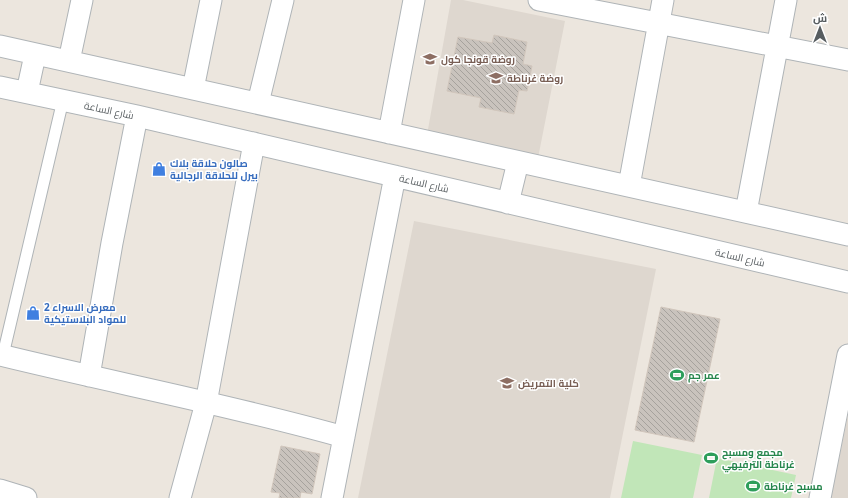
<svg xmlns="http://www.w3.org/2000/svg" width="848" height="498" font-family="'Noto Sans',Cairo,sans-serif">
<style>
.education{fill:#ded7cf}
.garden{fill:#c1e6b8}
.building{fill:url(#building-back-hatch);stroke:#d1c6bc}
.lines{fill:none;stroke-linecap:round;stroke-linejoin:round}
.service-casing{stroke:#afb4b7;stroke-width:13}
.minor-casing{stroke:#afb4b7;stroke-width:23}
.service{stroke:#fff;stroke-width:11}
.minor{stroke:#fff;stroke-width:21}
.labels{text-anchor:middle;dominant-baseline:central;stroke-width:3;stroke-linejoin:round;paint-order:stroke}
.education-label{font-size:10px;font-weight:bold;fill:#785e54;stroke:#fff;text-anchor:start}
.street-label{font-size:10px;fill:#575d60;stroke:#fff}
.shop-label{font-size:10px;font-weight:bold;fill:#366cbe;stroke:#fff;text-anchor:start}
.leisure-label{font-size:10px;font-weight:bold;fill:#27864d;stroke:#fff;text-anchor:start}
</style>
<defs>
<pattern id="building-back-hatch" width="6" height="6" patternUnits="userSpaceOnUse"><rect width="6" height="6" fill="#c9c3bd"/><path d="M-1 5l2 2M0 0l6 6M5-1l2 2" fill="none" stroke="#a6a29d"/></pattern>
</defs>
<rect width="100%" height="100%" fill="#ece6de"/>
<path class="education" d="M451 0H463L565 21 538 158 427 135Z
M414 221 656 269 610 498H358Z
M848 415V498H831Z"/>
<path class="garden" d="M633 441 702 455 693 498H621Z
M717 458 796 475 791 498H709Z"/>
<path class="building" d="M494 35 527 42 523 64 532 66 527 91 519 90 514 114 479 107 481 98 447 91 458 37 492 43Z
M661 307 720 319 694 442 635 430Z
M281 446 320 454 312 494 301 492 300 498H279L280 493 271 492Z"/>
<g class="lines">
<defs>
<path id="service" d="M3 355 63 100"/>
<path id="minor" d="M539 0 848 60
M0 46 848 235
M69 61 82 0
M0 87 137 116 848 282
M193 89 211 0
M27 92 35 55
M258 103 283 0
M389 133 414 0
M629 186 663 0
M508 203 518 162
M746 212 786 0
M0 355C114 383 231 405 344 437
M89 376 112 243 137 116
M0 490 26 498
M180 498 206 403 254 143
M332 498 395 176
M820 498 848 355"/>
</defs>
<use href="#service" class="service-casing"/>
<use href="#minor" class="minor-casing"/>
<use href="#service" class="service"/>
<use href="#minor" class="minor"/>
</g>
<defs>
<symbol id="school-bare" viewBox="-9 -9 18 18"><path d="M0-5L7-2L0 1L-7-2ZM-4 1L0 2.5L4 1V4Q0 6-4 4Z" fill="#8d6e63" stroke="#fff" stroke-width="2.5" paint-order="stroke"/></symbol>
<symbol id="shop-bare" viewBox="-9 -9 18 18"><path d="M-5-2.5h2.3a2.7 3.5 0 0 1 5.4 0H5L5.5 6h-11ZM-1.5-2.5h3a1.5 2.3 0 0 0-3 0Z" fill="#3f7fe0" stroke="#fff" stroke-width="2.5" paint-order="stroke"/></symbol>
<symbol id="stadium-bare" viewBox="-9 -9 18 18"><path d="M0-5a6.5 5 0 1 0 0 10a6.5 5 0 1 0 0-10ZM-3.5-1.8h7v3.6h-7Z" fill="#2e9e5b" stroke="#fff" stroke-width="2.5" paint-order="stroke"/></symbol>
<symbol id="university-bare" viewBox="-9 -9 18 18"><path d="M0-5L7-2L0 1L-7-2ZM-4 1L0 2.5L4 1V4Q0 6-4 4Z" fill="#8d6e63" stroke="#fff" stroke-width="2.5" paint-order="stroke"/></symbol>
</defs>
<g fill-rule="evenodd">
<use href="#school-bare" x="420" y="49" width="20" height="20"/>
<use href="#school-bare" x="486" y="68" width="20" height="20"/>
<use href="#shop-bare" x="149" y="159" width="20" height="20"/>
<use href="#shop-bare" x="23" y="303" width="20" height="20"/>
<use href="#stadium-bare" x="667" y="365" width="20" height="20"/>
<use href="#university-bare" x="497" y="373" width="20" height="20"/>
<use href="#stadium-bare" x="701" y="448" width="20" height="20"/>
<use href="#stadium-bare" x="743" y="476" width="20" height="20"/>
</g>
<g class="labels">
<g class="education-label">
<text x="441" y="59">روضة قونجا كول</text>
<text x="507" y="78">روضة غرناطة</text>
<text x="518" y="383">كلية التمريض</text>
</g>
<g class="street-label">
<text transform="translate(109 110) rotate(12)">شارع الساعة</text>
<text transform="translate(424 183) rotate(13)">شارع الساعة</text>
<text transform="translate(740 257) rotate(13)">شارع الساعة</text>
</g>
<g class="shop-label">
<text x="170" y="163">صالون حلاقة بلاك<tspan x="170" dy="12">بيرل للحلاقة الرجالية</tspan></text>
<text x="44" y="307">معرض الاسراء 2<tspan x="44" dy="12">للمواد البلاستيكية</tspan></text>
</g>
<g class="leisure-label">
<text x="688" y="375">عمر جم</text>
<text x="722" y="452">مجمع ومسبح<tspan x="722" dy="12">غرناطة الترفيهي</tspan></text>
<text x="764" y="486">مسبح غرناطة</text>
</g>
</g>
<g transform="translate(820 28)" stroke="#ffffff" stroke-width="3" paint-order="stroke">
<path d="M0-3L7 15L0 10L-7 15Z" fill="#575d60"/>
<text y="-6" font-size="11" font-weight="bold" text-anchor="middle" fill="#575d60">ش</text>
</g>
</svg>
